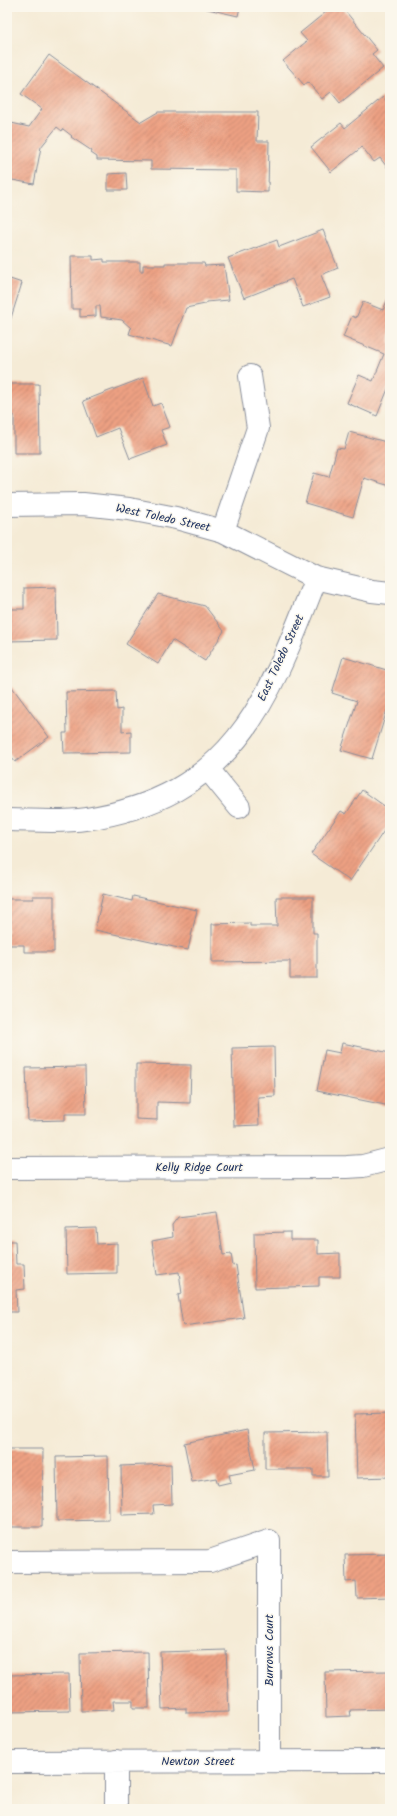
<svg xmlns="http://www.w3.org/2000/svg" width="397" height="1816" font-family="Kalam,sans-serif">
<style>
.building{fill:url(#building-hatch)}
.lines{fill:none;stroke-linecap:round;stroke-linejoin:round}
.minor-casing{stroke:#888d9a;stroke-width:24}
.minor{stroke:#fff;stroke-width:22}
.labels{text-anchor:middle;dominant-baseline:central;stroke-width:3;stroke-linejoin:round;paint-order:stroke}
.street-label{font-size:12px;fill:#1b2f5e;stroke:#fbf7ec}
</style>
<defs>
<pattern id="building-hatch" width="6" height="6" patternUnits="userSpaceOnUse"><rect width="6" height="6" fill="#eda082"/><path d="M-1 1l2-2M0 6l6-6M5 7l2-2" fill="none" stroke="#bf836e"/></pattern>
</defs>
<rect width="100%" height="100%" fill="#fbf7ec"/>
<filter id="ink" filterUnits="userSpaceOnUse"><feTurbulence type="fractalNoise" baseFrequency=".025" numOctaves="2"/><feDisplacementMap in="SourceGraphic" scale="8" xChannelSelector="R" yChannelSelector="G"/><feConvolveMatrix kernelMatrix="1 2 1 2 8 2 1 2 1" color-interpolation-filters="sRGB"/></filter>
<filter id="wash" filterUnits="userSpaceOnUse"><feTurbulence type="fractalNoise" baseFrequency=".012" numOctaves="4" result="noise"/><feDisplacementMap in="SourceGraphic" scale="16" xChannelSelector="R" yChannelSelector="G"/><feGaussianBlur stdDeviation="0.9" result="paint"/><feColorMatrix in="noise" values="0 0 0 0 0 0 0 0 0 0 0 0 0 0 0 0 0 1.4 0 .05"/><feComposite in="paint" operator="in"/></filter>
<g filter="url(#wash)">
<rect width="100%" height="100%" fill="#f5ebd6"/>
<g id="blocks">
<path class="building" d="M199 7H240L238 16Z
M332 7H342L377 50 372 54 383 68 340 103 331 92 322 99 308 82 304 85 283 61 307 41 300 33Z
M49 55 141 122 158 112H258L257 141H269L268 192 236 191V170L151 169V161L97 160V157L91 153 92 151 71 137 72 136 63 129 62 131 57 127 41 147 34 184 7 179V122L29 127 42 109 21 94Z
M383 97 390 105V171L380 158 374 162 362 147 331 172 311 147 341 123 345 128Z
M126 173 127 190H108V174Z
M323 230 338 268 321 275 330 297 303 307 292 279 244 298 228 258 277 240 279 247Z
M71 256H93V260L104 259V262H140V271H143V265H165V263H204L205 266 224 265 229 300 206 302 205 304 186 308 172 346 129 334 131 328 122 320 101 317 100 306H96V316L80 317V309H72Z
M7 278 22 283 10 321 7 320Z
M390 294V384L377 416 347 403 359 375 373 381 384 354 343 337 352 316 356 318 363 302 383 310Z
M143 378 153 406 161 403 170 427 161 430 167 445 130 459 118 428 96 437 83 401Z
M7 384H39L40 453H14V415H7Z
M349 432 390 443V486L364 478 353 517 305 503 314 473 329 477 337 448 344 449Z
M56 587 57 640 7 641V609H24V588Z
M158 594 205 606 224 631 205 661 172 640 158 664 126 644Z
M343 657 390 671V711L387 710 372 759 341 750 357 701 332 693Z
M12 687 49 737 15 762 7 751V691Z
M116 691 117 710 122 709V732L131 731V752L64 753 63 733H67L66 692Z
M362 790 390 810V822L350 881 311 854 341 811 346 814Z
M103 894 132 901 133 896 197 910 188 950 95 930Z
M32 896H54V952H24V945H7V899H34Z
M276 897H313V933H317V978H290V961L212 962V924L250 923V926H277Z
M342 1043 390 1053V1106L317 1091 325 1050 340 1053Z
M274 1047 275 1096 258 1097 259 1125 234 1126 232 1048Z
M136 1064 191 1065 190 1103 157 1102V1120L136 1119Z
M85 1067 86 1114H65V1120L28 1121 26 1068Z
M217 1212 223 1255 231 1254 233 1266 236 1265 244 1318 183 1326 178 1295 182 1294 179 1272 157 1275 152 1241 173 1237 172 1225 178 1217Z
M96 1228 97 1244 117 1243V1273L67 1274 66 1229Z
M290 1232V1240H318V1254L340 1253V1277H319V1286L255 1288 254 1233Z
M7 1241H15L16 1264H24L25 1289 16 1290 17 1312H7Z
M390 1413V1477L357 1478 355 1414Z
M247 1430 255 1470 229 1475 231 1482 218 1485 216 1478 192 1482 184 1443Z
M327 1432 328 1476H313V1469H265V1433Z
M7 1449H43L42 1527H7Z
M108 1456 109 1520 57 1521 56 1457Z
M171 1464 172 1504 153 1505 154 1514 122 1515 121 1466Z
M390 1554V1597L357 1598 356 1581 346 1582 345 1555Z
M226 1650 229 1712 186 1713V1708L162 1709 160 1652Z
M148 1652 149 1708H133V1701H113L114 1710 81 1711 80 1653Z
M390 1671V1709L350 1710 351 1716 326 1717 325 1672Z
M69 1674 70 1711 7 1712V1675Z"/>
</g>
</g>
<g filter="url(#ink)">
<use href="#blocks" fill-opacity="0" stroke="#888d9a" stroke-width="1"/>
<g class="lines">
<defs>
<path id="minor" d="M7 505 83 504 129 509 176 518 223 531 316 578 372 591 390 593
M223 531 258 428 250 376
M208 769 239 807
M7 820C33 820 60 823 86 819 234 796 268 702 316 578
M7 1168 347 1167 363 1166 390 1159
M7 1562 210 1561 269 1541V1760
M116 1761V1809
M7 1762 390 1761"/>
</defs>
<use href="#minor" class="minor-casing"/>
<use href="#minor" class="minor"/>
</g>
</g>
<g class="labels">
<g class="street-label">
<text transform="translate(163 518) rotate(12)">West Toledo Street</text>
<text transform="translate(281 658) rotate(-65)">East Toledo Street</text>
<text x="199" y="1167">Kelly Ridge Court</text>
<text transform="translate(269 1650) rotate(-90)">Burrows Court</text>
<text x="198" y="1761">Newton Street</text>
</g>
</g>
<rect width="397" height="1816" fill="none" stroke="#fbf7ec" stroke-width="24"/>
</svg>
